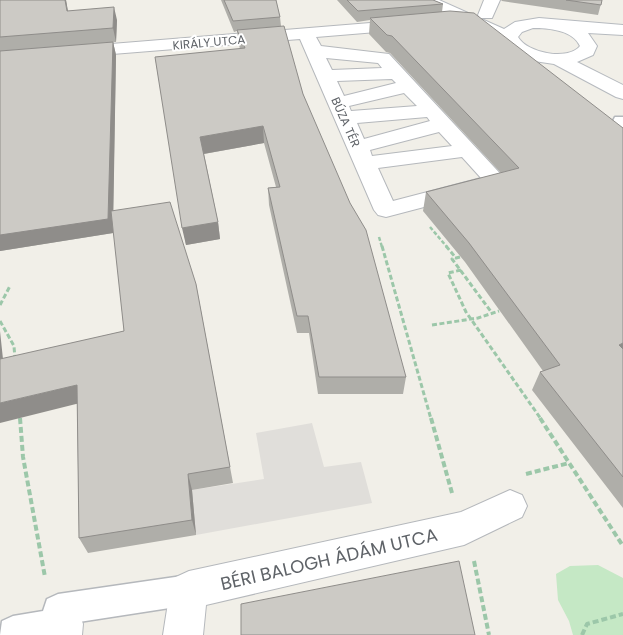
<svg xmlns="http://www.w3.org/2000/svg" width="623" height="635" font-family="Poppins,sans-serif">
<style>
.industrial{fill:#e0deda}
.green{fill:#c5e8c5}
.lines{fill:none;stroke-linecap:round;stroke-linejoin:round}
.lane-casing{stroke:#b5b8bc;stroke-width:3}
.street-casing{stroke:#b5b8bc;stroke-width:2}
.secondary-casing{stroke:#b6babf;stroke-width:2}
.path-far2{stroke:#9cc7a9;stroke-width:2.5;stroke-dasharray:4 2;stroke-linecap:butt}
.path-far1{stroke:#9cc7a9;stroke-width:3;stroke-dasharray:5 2.5;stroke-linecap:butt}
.path{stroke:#9cc7a9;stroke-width:4;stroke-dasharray:6 3;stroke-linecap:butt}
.lane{fill:#fff;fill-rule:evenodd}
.street{fill:#fff;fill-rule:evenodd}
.secondary{fill:#fff;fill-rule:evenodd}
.wall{fill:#afaea9}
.shaded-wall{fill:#8f8d8a}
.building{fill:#cccac5;stroke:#8f8d8a}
.labels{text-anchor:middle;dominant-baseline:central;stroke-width:4;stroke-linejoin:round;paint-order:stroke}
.far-street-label{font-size:12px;fill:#5f6368;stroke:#fff}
.near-street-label{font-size:18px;fill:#5f6368;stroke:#fff}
</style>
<rect width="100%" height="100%" fill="#f1efe8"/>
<path class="industrial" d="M312 423 324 467 361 462 372 503 196 535 192 490 264 479 256 433Z"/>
<path class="green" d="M598 565 623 578V635H573L569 621 558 600 556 574 570 566Z"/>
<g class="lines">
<defs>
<path id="lane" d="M615 117H623V128L617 127 613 121Z
M189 575 200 579 204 590 200 601 189 605 79 622 75 635H0L2 621 13 616 43 611 47 599 58 594Z"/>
<path id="street" d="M484 0H500L492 18H480L478 15Z
M407 20 413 21 415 25 413 29 316 37 321 46 389 54 507 181 504 186 386 217 378 215 374 210 300 39 0 63V53ZM326 58 378 63 382 68 332 70ZM392 79 396 83 344 96 337 81ZM404 93 417 106 351 111 349 106ZM427 117 430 121 364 139 357 123ZM439 132 452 146 372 156 370 150ZM462 157 481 178 393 201 378 168Z
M510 490 522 495 527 506 522 517 464 545 206 605 203 635H163L170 590 176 577 189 571 461 512Z
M64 605 78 610 83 624 82 635H42L50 610Z"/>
<path id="secondary" d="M418 0H439L504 29 515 22 539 18 623 25V35L588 33 597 46 593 55 577 62 623 85V99L616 97 554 64 534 61 514 54 502 40 420 3ZM533 28C548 28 573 30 580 46 568 61 527 53 518 37L522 32Z"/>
</defs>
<use href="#lane" class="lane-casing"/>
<use href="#street" class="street-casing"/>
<use href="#secondary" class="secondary-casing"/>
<path class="path-far2" d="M430 227 447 247
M379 237 382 247"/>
<path class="path-far1" d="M382 246 431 419
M446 246 456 258
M460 257 452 259 492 313
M461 270 448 273 466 312 541 419
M0 305 10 286
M0 321 14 346 15 359
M432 325 478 318 499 311"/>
<path class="path" d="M20 418 23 457 45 577
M431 418 452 493
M540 418 623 546
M526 474 569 463
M474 561 489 635
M582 635 587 624 623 614"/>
<use href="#lane" class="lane"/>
<use href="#street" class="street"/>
<use href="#secondary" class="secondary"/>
</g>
<path class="wall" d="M0 0H66L68 11 117 20 116 42H113L116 55 113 210 196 284 233 483 192 490 196 535 88 553 79 538 77 404 3 359 124 331 113 224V233L0 251Z
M221 0H276L280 17 281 26 303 94 406 377 403 394H318L309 333H297L269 205 268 188 276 187 264 143 204 154 218 222 220 239 186 245 155 57 240 49 239 45 237 31 234 32Z
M337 0H433L443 4 442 12 623 128V508L532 390 540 372 543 371 465 262 423 211 426 192 501 173 390 53 386 52 369 34 370 20 357 22Z
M501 0H602L598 15 502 1Z"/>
<path class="shaded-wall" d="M65 0H66L70 24 67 11Z
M114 7 117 20 116 42 113 28Z
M113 42 116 55 113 233 0 251V235Z
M263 126 264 143 203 154 200 137Z
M218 222 220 239 186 245 182 228Z
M0 331 5 378 0 369Z
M623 343V358L619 345Z
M77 385 84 402 0 423V403Z
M188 474 192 490 196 535 192 520Z"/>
<path class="building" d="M0 0H65L67 11 114 7 113 28 0 37Z
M224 0H276L280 17 233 21Z
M347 0H433L443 4 358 11Z
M566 0H602L601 5Z
M450 11 474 13 623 128V343L619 345 623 349V477L540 372 560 365 469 243 426 192 519 168 392 36 387 35 370 18Z
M284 26 303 94 350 203 366 230 406 377H319L308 316H297L268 188 280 187 263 126 200 137 218 222 182 228 155 57 245 48 237 30Z
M113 42 108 219 0 235V51Z
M170 202 196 284 230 467 188 474 192 520 79 538 77 385 0 403V359L124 331 111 211Z
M459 561 475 635H241V604Z"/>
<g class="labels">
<g class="far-street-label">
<text transform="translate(209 42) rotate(-5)">KIRÁLY UTCA</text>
<text transform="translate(346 122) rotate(66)">BÚZA TÉR</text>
</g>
<g class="near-street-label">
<text transform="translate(329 559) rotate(-13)">BÉRI BALOGH ÁDÁM UTCA</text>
</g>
</g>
</svg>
